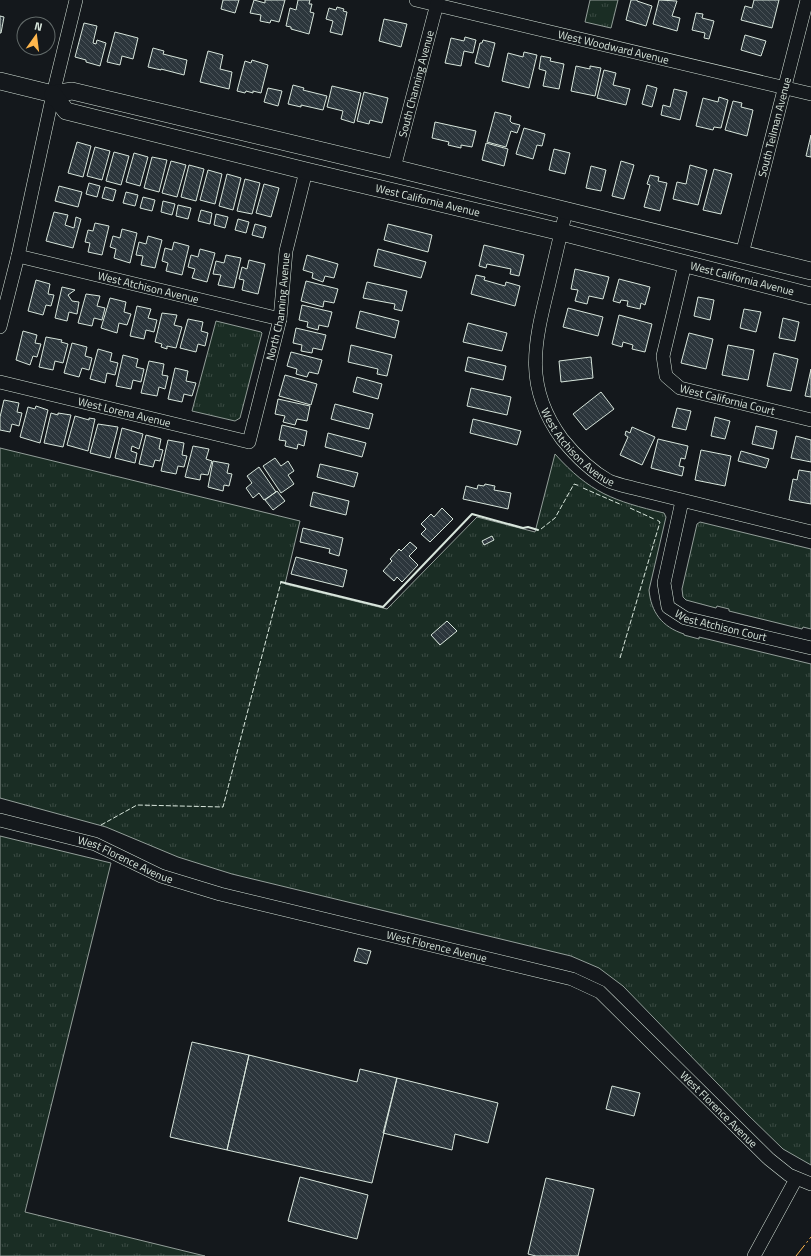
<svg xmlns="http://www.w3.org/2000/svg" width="811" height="1256" font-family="'Titillium Web',sans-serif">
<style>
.grass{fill:url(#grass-tufts);stroke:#939e99}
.building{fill:url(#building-back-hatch);stroke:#d8e6dc}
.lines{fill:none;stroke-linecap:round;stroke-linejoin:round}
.minor-casing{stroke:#d8e6dc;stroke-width:14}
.major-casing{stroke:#d8e6dc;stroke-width:18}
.minor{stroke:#14181c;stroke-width:13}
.major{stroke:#14181c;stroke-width:17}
.fence{stroke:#d8e6dc;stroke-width:1;stroke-dasharray:5 2;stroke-linecap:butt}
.wall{stroke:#d8e6dc;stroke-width:2}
.power{stroke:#ffb74d;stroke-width:1;stroke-dasharray:14 3 2 3;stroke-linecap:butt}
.labels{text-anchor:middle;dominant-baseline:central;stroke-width:3;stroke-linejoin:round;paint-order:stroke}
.street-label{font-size:11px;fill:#d8e6dc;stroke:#14181c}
</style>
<defs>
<pattern id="grass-tufts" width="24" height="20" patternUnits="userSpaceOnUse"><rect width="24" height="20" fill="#1a2d24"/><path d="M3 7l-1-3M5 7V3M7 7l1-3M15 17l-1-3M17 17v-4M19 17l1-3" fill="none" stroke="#3b4b43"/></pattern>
<pattern id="building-back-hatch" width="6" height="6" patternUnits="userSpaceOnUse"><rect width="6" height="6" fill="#2c363c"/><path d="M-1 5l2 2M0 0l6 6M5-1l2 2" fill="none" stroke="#4a5358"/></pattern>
</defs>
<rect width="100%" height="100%" fill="#14181c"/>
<path class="grass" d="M590 0H618L611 28 585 22Z
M216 321 261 332 262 333 240 418 235 421 192 411Z
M0 448 300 521 285 584 387 609 477 517 535 532 555 454C590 493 614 501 664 513L666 517 649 590C651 612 662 627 684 634V635L699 639V637L811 664V1165L783 1149 748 1115 623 986 599 968 571 956 232 874 178 857 106 827 0 798Z
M700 522 811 549V629L803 627 802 629 729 611V609L717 606 716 608 686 600 683 597 682 589 697 524Z
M0 836 111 863 25 1212 205 1256H0Z"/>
<path class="building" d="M223 0H239L235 13 221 9Z
M254 0 265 3V0H285L279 22 271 20 270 23 260 21 261 15 250 13Z
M298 0H310L309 4H312L310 12 314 13 309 34 291 29V27L286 26 290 8 296 10Z
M631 0H637V1L652 6 646 26 626 20Z
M659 0 677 1 672 16 680 18 677 31 653 24Z
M754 0H779L772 28 741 20 745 6 752 8Z
M337 7 344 9 343 11 347 12 342 35 330 32 333 21 326 19 329 8 336 10Z
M696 13 703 14 702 18 714 21 709 39 704 38 705 33 692 30Z
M0 16 4 17 1 33H0Z
M384 19 407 24 401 47 379 41Z
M84 23 97 26 93 43 96 44 97 40 106 43 100 66 86 62V60L75 57Z
M115 32 138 38 133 59 122 56 120 65 107 62Z
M745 35 766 41 761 56 741 50Z
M465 37 476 40 473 53 464 51 461 66 445 63 451 38 464 41Z
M483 40 495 43 489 67 475 63 480 43H482Z
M153 48 164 51 163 54 187 60 184 75 161 69V70L148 67Z
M208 51 223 55 220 69 232 72 229 89 200 82Z
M524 52 537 55 529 88 502 81 508 53 523 57Z
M541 56 551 58 550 61 564 64 559 89 543 86 546 71 539 69Z
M252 60 268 65 261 93 253 91V93L246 91 245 93 237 91 245 61 251 63Z
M576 66 590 69V66L601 68 595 96 571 91Z
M604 70 616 73 613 85 630 89 626 105 597 98Z
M293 85 304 88 303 90 327 96 323 110 301 105V107L288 104Z
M647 85 657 88 652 107 642 104Z
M332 86 361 93 354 123 341 119 343 111 327 107Z
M268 88 282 91 278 106 264 102Z
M674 89 687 92 680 120 661 115 663 105 670 107Z
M364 92 388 98 382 123 370 120 369 124 357 121Z
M719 97 728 100 721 128 714 127 713 130 696 126 703 98 718 102Z
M733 101 742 103 741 107 753 110 747 136 725 130Z
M495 112 511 116 510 121 512 123 520 125 517 133 511 131 506 147 487 142Z
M435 122 476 131 472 147 461 145V148L448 145 449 142 432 138Z
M524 128 545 134 542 146 537 145 533 159 516 154Z
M811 135V157L806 156Z
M77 142 91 146 83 177 68 173Z
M486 143 508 149 504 166 482 160Z
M95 147 110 151 102 180 87 176Z
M554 149 570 153 565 174 549 170Z
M114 152 129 156 121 185 106 181Z
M134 153 148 157 140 186 126 182Z
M152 157 167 160 159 192 144 188Z
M171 161 186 165 177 197 162 193Z
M621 161 634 165 624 199 612 196Z
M189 165 204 169 196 201 181 197Z
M690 165 707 170 698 205 673 199 677 182 686 184Z
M591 166 606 170 601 191 586 188Z
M714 169 732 174 721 214 703 210Z
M208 170 222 174 215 204 200 200Z
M227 174 241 178 233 210 219 206Z
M650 175 659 177 658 181 667 183 660 211 644 207 650 185 647 184Z
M245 179 260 183 252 214 237 211Z
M89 183 100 186 97 197 86 194Z
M264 184 279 188 271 217 256 213Z
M59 186 82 192 78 207 55 201Z
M105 187 116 190 113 201 102 198Z
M126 192 138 195 135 206 123 203Z
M143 197 155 200 152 211 140 208Z
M163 201 175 204 172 215 161 212Z
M178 205 191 208 188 219 176 216Z
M201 210 212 213 210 224 198 221Z
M54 212 68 215 65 225 74 228 76 217 81 219 73 248 46 241Z
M216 214 228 217 225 228 214 225Z
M238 219 249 222 246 233 235 230Z
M95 223 109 226 102 255 88 252 90 243 85 242 88 230 93 231Z
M255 224 266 227 263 238 252 235Z
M388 224 432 235 428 252 384 240Z
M122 229 137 233 130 263 114 258 116 249 110 247 113 236 120 238Z
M148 236 162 240 155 268 141 265 143 256 136 255 139 242 146 244Z
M174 242 189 246 182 275 166 271 168 263 162 261 165 248 172 250Z
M484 245 524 255 519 276 510 274 511 269 487 264 486 268 479 266Z
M200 249 215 253 207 282 192 278 195 269 188 267 191 255 198 257Z
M378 249 426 262 421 278 374 266Z
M226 255 241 258 234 288 218 285 221 275 213 274 216 261 224 263Z
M307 255 338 264 334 278 325 276 323 282 312 278 313 273 303 270Z
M249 260 265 264 258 294 242 290 244 280 239 279 242 267 247 269Z
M575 269 609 277 603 299 589 296 587 304 575 301 578 290 571 289Z
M476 275 485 277 484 280 505 286 506 282 520 286 515 306 471 294Z
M619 279 650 287 645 305 641 303 640 309 627 306 628 301 621 300 620 303 613 301Z
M36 280 50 284 48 294 54 295 51 306 46 305 43 315 28 311Z
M306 281 338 289 334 303 324 301 323 307 301 301Z
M367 282 407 291 402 311 394 309 395 304 363 298Z
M62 287 75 290 68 295 72 301 79 302 77 314 69 312 67 321 55 318Z
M86 294 100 296 97 306 105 308 102 320 94 318 92 326 78 323Z
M698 297 714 300 710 320 694 316Z
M110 298 126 302 124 312 131 314 127 325 119 323 117 333 101 328Z
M302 305 332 312 328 327 319 325 318 330 307 327 308 322 299 320Z
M137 306 151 309 148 318 157 320 154 332 146 330 144 339 130 336Z
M568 308 603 317 598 336 563 327Z
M744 309 761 312 756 332 740 328Z
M360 311 399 321 395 338 356 328Z
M162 313 177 315 174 325 182 327 176 348 167 346V349L161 347 162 344 155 342Z
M619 315 652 324 645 352 632 349 633 345 623 342 622 347 612 344Z
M783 318 799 322 795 341 779 338Z
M188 319 203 322 201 331 208 333 205 346 198 344 196 352 180 348Z
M468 323 507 333 502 351 463 342Z
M296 328 326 335 322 350 313 348 312 353 301 351 302 345 293 343Z
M23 331 37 335 35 343 41 344 37 357 33 356 30 365 16 360Z
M689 333 713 339 706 369 681 363Z
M46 337 62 340 61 342 68 344 63 363 55 361 53 370 39 367Z
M72 343 87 347 85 356 92 358 89 370 82 368 79 377 64 373Z
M351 345 392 355 387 376 377 374 378 369 348 362Z
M728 345 754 350 748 380 722 375Z
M98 349 112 353 110 361 118 363 115 375 107 373 105 383 90 379Z
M291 352 322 360 318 374 309 372 307 377 296 374 297 369 287 366Z
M774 353 798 359 791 391 767 386Z
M123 355 138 359 136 367 144 369 141 382 133 380 131 389 116 386Z
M468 357 506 366 503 380 465 371Z
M591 357 593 378 561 382 559 361Z
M149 361 164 364 162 375 168 376 165 389 159 387 157 396 141 393Z
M175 368 188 371 186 381 196 383 192 396 184 394 182 402 168 399Z
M811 369V397L805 396Z
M285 375 317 384 311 405 279 396Z
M357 377 382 384 378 399 353 392Z
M471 388 511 397 507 415 467 406Z
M601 392 614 409 586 430 573 414Z
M278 399 310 406 307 421 297 419 295 425 283 422 285 416 275 414Z
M4 400 19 403 17 412 22 413 19 426 12 424 10 432 0 430V417Z
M335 404 373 414 369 429 331 419Z
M36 406 48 410 40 443 20 437 28 407 35 409Z
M677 408 691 411 686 430 672 427Z
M51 413 58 415V413L71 415 63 447 44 443Z
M75 416 89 420V418L95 419 88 451 67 445Z
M715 417 730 421 725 439 711 436Z
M473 419 521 431 517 445 470 433Z
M98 424 118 427 110 458 90 453Z
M282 425 307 431 304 446 298 444 297 449 285 446 286 441 279 440Z
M756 426 777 431 773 449 752 444Z
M632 427 655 437 642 465 620 455 628 437 625 435 626 431 630 433Z
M122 428 143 434 139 449 132 446 131 451 137 453 135 463 115 458Z
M328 433 366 443 362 457 325 447Z
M146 435 161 439 159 449 163 450 160 461 155 460 153 467 139 464Z
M796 436 811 440V462L791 458Z
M658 439 688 446 685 459 681 458 679 466 684 467 682 476 651 468Z
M168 440 184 443 182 455 187 456 184 467 178 466 176 474 161 471Z
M193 446 209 449 206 459 212 461 208 475 201 474 200 480 185 477Z
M701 450 731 456 725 486 695 480Z
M741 451 769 459 766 468 738 461Z
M275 458 281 466 288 461 294 471 288 475 294 484 281 493 263 466Z
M213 461 229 464 227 473 232 474 229 486 224 485 223 491 208 487Z
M320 464 358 473 354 487 317 477Z
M259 467 276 492 264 500 259 493 253 498 246 488 252 483 247 476Z
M799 470 811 472V504L789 500 793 479 797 480Z
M485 484 495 486 494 490 511 493 508 509 463 499 466 486 477 489 478 485 484 486Z
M277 491 285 501 273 510 265 500Z
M313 492 349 501 346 515 310 506Z
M442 508 453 519 430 542 421 534 426 529 421 524 431 514 434 517Z
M303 528 343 538 339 556 329 553 330 549 300 542Z
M492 536 494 540 484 545 482 541Z
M410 542 417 548 409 556 418 565 402 582 397 577 394 581 383 571 392 561 390 559 399 549 401 551Z
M296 557 347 570 343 587 291 574Z
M447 621 457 631 440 645 431 635Z
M358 948 371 951 367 964 354 961Z
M192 1042 249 1055 227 1150 170 1137Z
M249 1055 357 1082 360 1069 397 1078 372 1183 227 1150Z
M397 1078 498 1103 488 1143 455 1134 452 1150 383 1133Z
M612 1086 640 1093 634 1116 606 1109Z
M300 1177 368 1195 357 1239 288 1221Z
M546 1178 594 1189 578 1256H536L528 1254Z"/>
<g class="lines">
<defs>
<g id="minor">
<path id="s1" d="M416 0 811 94"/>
<path id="s2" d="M394 168 438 0"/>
<path id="s3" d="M566 211C560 237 554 262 548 288 534 345 524 387 562 439 575 455 591 471 609 481 616 484 625 486 633 488L811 532"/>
<path id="s4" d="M742 254 807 0"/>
<path id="s5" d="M18 256 280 319"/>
<path id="s6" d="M685 264 663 356 666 376 680 388 811 420"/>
<path d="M0 327 18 256 53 94 76 0"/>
<path id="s7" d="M0 382 249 442 280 319 286 251 306 171"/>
<path id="s8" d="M682 501 664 583 668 607 685 618 811 648"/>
<path id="s9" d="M0 820 95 844 161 876 220 894 572 979 600 992 769 1159 789 1175 811 1184"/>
<path d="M754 1256 796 1179"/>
</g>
<g id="major">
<path d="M0 81 53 94 72 91 394 168 811 271"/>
<path id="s10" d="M53 94 66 111 306 171 561 232 811 296"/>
</g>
</defs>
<use href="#minor" class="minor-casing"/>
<use href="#major" class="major-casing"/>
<use href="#minor" class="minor"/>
<use href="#major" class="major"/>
<path class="fence" d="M583 488 622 505
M630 508 654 519
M541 529 555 518 574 484 580 486
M620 658 660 522 657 520
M101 825 137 805 223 807 281 582"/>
<path class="wall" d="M281 582 383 607 472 514 523 528 528 527 538 530"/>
<path class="power" d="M796 1256 811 1237"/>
</g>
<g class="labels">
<g class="street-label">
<text stroke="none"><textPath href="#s1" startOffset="203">West Woodward Avenue</textPath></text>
<text stroke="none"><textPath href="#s2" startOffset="87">South Channing Avenue</textPath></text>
<text stroke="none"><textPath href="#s4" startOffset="131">South Teilman Avenue</textPath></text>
<text stroke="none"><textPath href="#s10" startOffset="394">West California Avenue</textPath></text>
<text stroke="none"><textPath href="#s10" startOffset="718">West California Avenue</textPath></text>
<text stroke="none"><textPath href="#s5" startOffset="134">West Atchison Avenue</textPath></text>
<text stroke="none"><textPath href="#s7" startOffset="395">North Channing Avenue</textPath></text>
<text stroke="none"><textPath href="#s6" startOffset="182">West California Court</textPath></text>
<text stroke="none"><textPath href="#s7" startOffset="128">West Lorena Avenue</textPath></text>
<text stroke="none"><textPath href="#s3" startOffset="254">West Atchison Avenue</textPath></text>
<text stroke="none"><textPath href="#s8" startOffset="165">West Atchison Court</textPath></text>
<text stroke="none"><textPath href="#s9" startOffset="132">West Florence Avenue</textPath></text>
<text stroke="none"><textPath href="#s9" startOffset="456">West Florence Avenue</textPath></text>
<text stroke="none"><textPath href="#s9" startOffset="793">West Florence Avenue</textPath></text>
</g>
</g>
<g transform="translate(36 36) rotate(14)"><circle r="19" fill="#14181c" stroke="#626a69"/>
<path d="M0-3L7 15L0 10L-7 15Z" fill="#ffb74d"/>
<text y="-6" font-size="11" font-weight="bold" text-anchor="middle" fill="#d8e6dc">N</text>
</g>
</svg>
